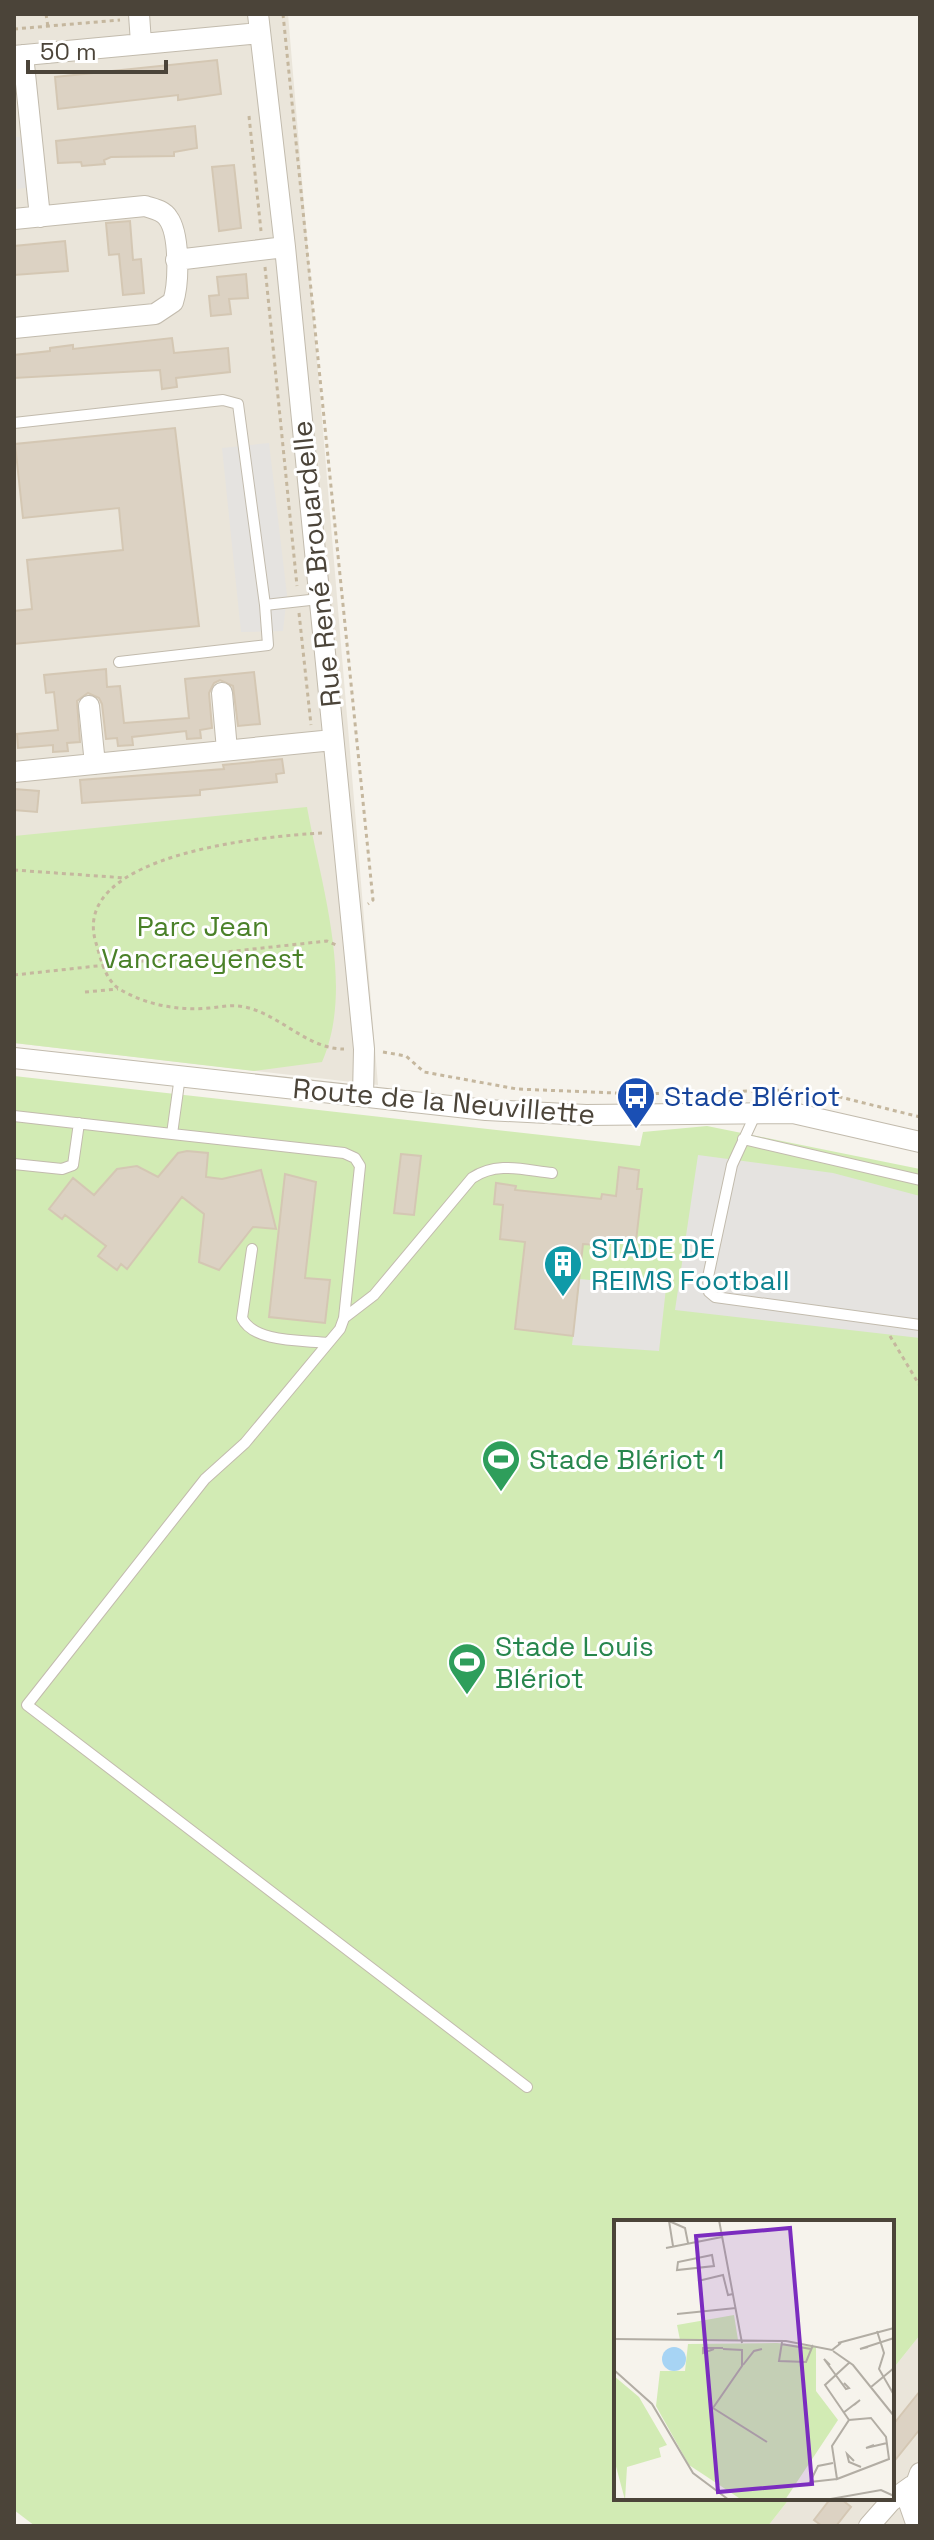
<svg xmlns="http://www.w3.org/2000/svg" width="934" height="2540" font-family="'Space Grotesk',sans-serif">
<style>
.residential{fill:#eae5da}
.green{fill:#d2ebb4}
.parking{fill:#e5e3e0}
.building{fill:#dcd2c3;stroke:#d4c7b3;stroke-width:2}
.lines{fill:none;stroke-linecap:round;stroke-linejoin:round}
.lane-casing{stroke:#c2bbad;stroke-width:12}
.street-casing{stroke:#c2bbad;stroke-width:22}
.path{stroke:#c5b79e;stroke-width:3;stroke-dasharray:4 4;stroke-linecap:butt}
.lane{stroke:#fff;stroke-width:10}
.street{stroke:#fff;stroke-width:20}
.labels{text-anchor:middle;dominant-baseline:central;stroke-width:6;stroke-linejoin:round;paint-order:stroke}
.street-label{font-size:28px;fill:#4b4439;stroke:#fff}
.park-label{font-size:28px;fill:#4a8128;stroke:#fff}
.transit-label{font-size:28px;fill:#164399;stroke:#fff;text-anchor:start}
.culture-label{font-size:28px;fill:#0d838f;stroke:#fff;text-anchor:start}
.leisure-label{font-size:28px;fill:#27864d;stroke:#fff;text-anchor:start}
.inset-road{fill:none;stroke:#b2ada4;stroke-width:2}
.view{fill:#7b2cbf;fill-opacity:0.15;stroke:#7b2cbf;stroke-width:4}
.inset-edge{fill:none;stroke:#4b4439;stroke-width:4}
</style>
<rect width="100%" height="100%" fill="#f6f3ec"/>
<path class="residential" d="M14 14H288L378 1085 14 1043Z
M920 2335V2526H768L790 2498H892V2370Z"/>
<path class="green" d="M307 807C321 885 355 987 322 1062L254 1071 14 1043V836Z
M14 1076 640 1146 643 1132 707 1126 920 1169V2335L892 2370V2222H616V2498H790L768 2526H35L14 2510Z"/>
<path class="parking" d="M14 137H26L32 187 17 189Z
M269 443 287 595 283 631 241 632 222 448Z
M698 1155 833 1173 920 1196V1338L675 1310Z
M580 1279 666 1288 659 1351 572 1345Z"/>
<path class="building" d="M217 60 221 94 178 100V95L58 109 55 77Z
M195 126 197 148 174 152V156L111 157 104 160 105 164 82 166 81 162 58 163 56 141Z
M234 165 241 228 219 231 212 167Z
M130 221 133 260 141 259 144 293 123 295 119 254 109 255 106 223Z
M65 241 68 271 14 275V246Z
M246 274 248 298 229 299 231 314 211 316 209 296 219 295 217 277Z
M172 338 174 353 228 348 230 372 176 378 177 387 162 389 160 370 14 378V355L50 351V348L73 345V349Z
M175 428 199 626 14 644V611L32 609 27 560 123 550 119 508 23 518 15 444Z
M106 669 107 687 120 686 124 723 189 718 185 679 254 672 260 724 238 726 233 686 220 680 214 683 209 693 212 728 200 730 201 738 187 739 186 731 132 737 133 745 118 746 117 738 106 739 102 704 99 698 88 693 77 701 80 742 67 743 68 751 53 752V745L18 748 17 734 58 730 54 692 46 693 44 675Z
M282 759 284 773 276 774 277 782 200 790V795L82 803 80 780 224 769 223 765Z
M14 789 39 791 37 812 14 810Z
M187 1151 208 1153 206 1177 222 1179 261 1170 276 1229 253 1227 219 1270 199 1262 204 1214 182 1197 127 1269 121 1264 117 1270 98 1256 106 1246 65 1215 62 1219 49 1209 73 1178 94 1195 117 1169 137 1166 158 1177 178 1153Z
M401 1154 421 1156 414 1215 394 1213Z
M619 1167 639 1170 637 1189H642L636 1241 598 1238 597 1245 583 1244 573 1336 515 1329 525 1242 500 1239 503 1205 494 1204 496 1183 516 1186 515 1190 601 1199 602 1194 616 1196Z
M285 1174 316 1182 305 1278 330 1280 325 1323 269 1317Z
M920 2391V2429L892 2464V2426Z
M831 2498H840L851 2507 836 2526H822L814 2520Z"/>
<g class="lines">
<defs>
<path id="lane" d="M14 423 223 400 238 404 265 605 319 599
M119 662 268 645 265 605
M756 1113 732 1165 708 1277 709 1292 715 1297 920 1325
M14 1116 172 1134 180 1076
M172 1134 344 1153 355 1158 360 1166 344 1318 340 1329 245 1443 205 1479 27 1705 527 2087
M743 1139 920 1180
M14 1164 62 1169 73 1165 79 1123
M252 1249 242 1318C254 1343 303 1340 328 1343
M344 1318 374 1295 472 1178C497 1161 524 1170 552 1173"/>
<path id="street" d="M139 14 141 43
M258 14 285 247 364 1049 363 1096
M23 55 40 217
M14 56 260 33
M14 219 145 206C154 209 163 210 168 218 180 234 179 284 173 302L155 314 14 328
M176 260 285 247
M222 693 227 750
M89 706 95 764
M14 772 333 740
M14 1058 486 1110 586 1115 793 1113 920 1142
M869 2526 891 2501 912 2486
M917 2526 909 2503 920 2473"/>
</defs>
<use href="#lane" class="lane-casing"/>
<use href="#street" class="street-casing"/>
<path class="path" d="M46 14 48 27
M283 14 373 900 368 904
M14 29 120 20
M249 116 261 231
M265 267 297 586
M299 613 311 725
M322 833C268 836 68 853 96 943 101 959 105 981 121 990 147 1005 179 1011 209 1008 221 1007 232 1004 245 1007 281 1015 307 1049 344 1049
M14 870 126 878
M14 975 327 941 336 945
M85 992 118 989
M383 1052 406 1056 424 1072 517 1089 640 1094 785 1090 840 1097 920 1117
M890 1336 920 1386"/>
<use href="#lane" class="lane"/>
<use href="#street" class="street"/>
</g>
<defs>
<symbol id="bus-pin" viewBox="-11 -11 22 30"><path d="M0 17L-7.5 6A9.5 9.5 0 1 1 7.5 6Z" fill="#1a4fb4" stroke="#fff"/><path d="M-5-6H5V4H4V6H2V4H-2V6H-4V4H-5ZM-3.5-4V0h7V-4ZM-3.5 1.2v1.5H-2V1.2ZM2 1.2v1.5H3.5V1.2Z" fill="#fff"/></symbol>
<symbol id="building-pin" viewBox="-11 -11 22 30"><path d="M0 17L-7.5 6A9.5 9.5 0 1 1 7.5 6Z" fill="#0f9aa8" stroke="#fff"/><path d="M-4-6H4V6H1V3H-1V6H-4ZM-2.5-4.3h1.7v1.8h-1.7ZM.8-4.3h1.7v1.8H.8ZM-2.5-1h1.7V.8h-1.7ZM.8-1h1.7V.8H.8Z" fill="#fff"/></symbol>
<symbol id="stadium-pin" viewBox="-11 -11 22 30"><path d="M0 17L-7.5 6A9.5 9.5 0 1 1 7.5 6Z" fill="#2e9e5b" stroke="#fff"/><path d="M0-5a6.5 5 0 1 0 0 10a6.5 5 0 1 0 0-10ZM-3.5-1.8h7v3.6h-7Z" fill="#fff"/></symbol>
</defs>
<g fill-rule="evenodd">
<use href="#bus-pin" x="614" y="1074" width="44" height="60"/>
<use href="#building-pin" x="541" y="1242" width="44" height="60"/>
<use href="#stadium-pin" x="479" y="1437" width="44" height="60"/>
<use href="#stadium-pin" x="445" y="1640" width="44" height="60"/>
</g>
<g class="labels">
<g class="street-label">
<text transform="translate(316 564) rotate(-96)">Rue René Brouardelle</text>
<text transform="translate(444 1101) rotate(5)">Route de la Neuvillette</text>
</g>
<g class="park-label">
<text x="203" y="926">Parc Jean<tspan x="203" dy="32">Vancraeyenest</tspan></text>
</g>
<g class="transit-label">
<text x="664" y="1096">Stade Blériot</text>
</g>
<g class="culture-label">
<text x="591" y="1248">STADE DE<tspan x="591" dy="32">REIMS Football</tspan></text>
</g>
<g class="leisure-label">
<text x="529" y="1459">Stade Blériot 1</text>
<text x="495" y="1646">Stade Louis<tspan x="495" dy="32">Blériot</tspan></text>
</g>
</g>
<g transform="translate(614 2220)">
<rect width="280" height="280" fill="#f6f3ec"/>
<path d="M120 95 124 120H66L63 105ZM163 123 202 127V171L224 200 171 280H128L75 245 42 186 46 151H71L74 124ZM0 156 25 177 53 225 45 228 47 237 13 247 11 280 0 239Z" fill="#d2ebb4"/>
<path d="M48 139a12 12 0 1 1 24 0a12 12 0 1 1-24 0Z" fill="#a7d4f4"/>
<path class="inset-road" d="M105 0 128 123M59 26 55 1 71 8 74 23M52 28 108 17M98 35 100 46 63 50 64 42ZM84 61 109 55 114 75 119 74M63 94 122 88M263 111 270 133 265 149 280 175M0 119 172 121 218 130 227 123M168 122 165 141 192 142 199 125M224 123 280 108M167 124 197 129M254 127 246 129 280 118M100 129 89 133V128H109M109 129 128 130V146L99 188 153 222M219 131 239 145 280 196M129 145 140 131 148 129M216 145 210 139 232 169 235 168 230 163M0 150 38 184 79 253 115 280M257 167 280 148M229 193 246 180 240 185M257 198 272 217 275 239 223 259 218 226 235 200ZM235 200 211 165 236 142M260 225 252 228 273 223M240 241 233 234 235 242 247 247M219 243 204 246 196 262 223 259M211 280 267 270 280 276"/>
<path class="view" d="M176 8 198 264 104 272 82 16Z"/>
<rect width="280" height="280" class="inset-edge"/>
</g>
<rect width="934" height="2540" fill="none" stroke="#4b4439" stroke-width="32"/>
<path d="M28 60v12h138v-12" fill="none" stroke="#4b4439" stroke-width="4"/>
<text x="40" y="60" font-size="24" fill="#4b4439" stroke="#ffffff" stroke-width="6" paint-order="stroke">50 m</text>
</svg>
